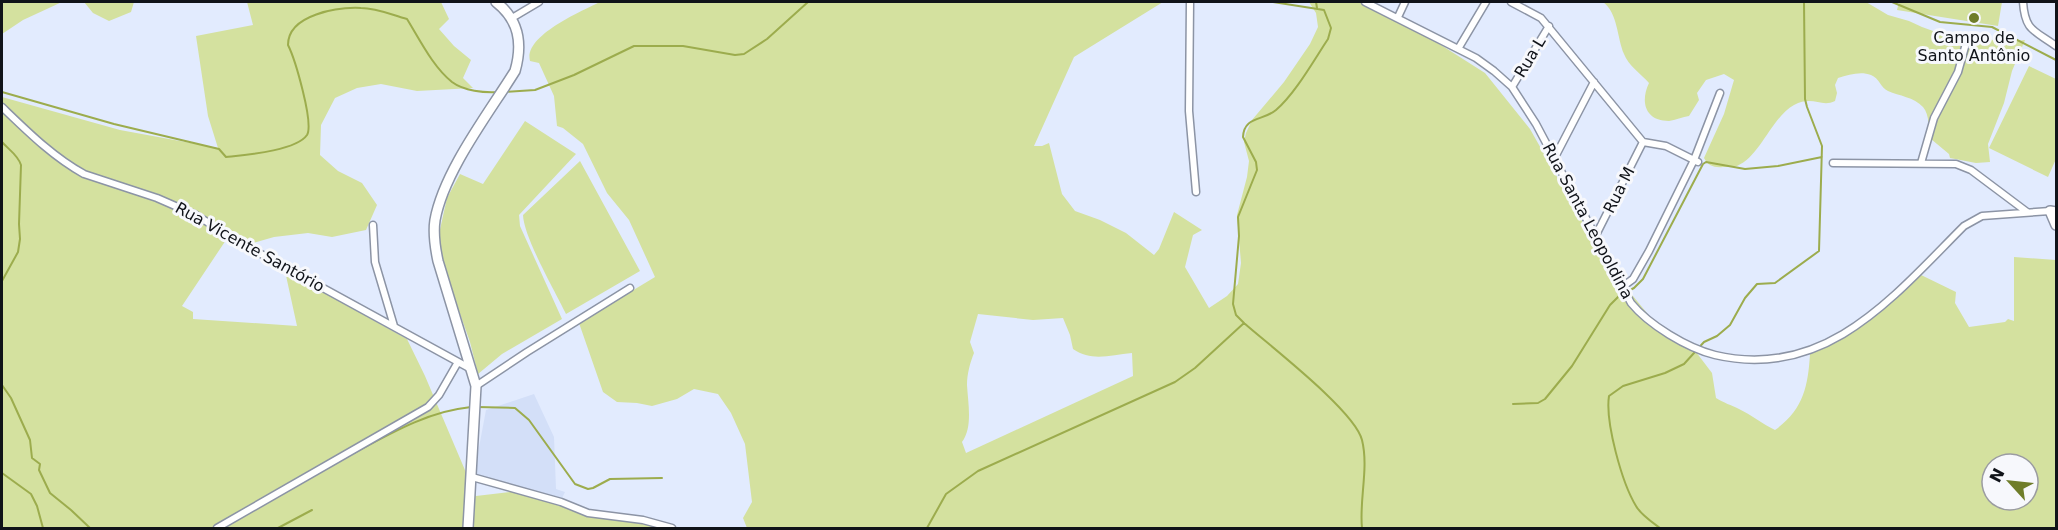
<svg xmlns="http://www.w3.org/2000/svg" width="2058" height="530" font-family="'DejaVu Sans',sans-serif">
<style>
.built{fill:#d3dff8}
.green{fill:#d4e19f;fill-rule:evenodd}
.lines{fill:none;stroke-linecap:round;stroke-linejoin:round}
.stream{stroke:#9cac4d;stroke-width:2}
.street-casing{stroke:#8c94a5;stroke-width:9}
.secondary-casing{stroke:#8c94a5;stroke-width:12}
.street{stroke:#fff;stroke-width:6}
.secondary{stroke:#fff;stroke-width:9}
.poi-dot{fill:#6f7d2a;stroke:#f7f8fc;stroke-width:2}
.labels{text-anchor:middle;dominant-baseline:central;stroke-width:6;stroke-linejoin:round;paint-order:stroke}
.poi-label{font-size:16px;fill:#101319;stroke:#f7f8fc}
.street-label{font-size:16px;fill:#101319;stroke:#f7f8fc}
</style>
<rect width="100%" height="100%" fill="#e2ebfe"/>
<path class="built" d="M534 394 554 437 556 489 565 492 562 498 474 474 486 410Z"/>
<path class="green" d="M2 2H62L23 20 2 34Z
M84 2H134L131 12 109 21 93 13Z
M247 2H441L449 19 439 29 454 46 471 60 463 78 473 88 417 91 381 84 357 88 335 98 321 125 320 155 338 171 362 183 377 205 366 230 332 237 308 233 274 237 239 247 226 240 182 306 193 312V319L297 326 285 271 407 339 425 376 476 496 518 491 588 516 639 523 663 528H2V97L120 130 218 148 208 116 196 36 253 25Z
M600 2H1163L1074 57 1034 146H1042L1049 143 1062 194 1075 211 1100 220 1126 233 1154 255 1159 249 1174 212 1202 230 1193 235 1185 267 1209 308 1227 296 1238 284 1241 263 1237 215 1247 177 1249 161 1244 142 1246 133 1252 120 1284 82 1310 44 1318 27 1316 13 1309 2H1361L1400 19 1485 73 1530 129 1595 244 1619 279 1660 329 1696 352 1712 373 1716 398C1724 403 1731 405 1739 409 1752 415 1762 424 1775 430 1803 410 1808 387 1810 354 1854 334 1885 308 1919 274L1956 292 1955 303 1969 327 2005 322 2008 319 2014 321V257L2056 260V528H747L743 518 752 502 745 444 731 413 718 394 694 389 677 399 652 406 637 403 617 402 603 392 579 323 655 277 629 220 607 193 583 144 563 128 557 126 554 96 539 63 530 61C523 36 582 11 600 2ZM978 314 1033 320 1063 318 1070 335 1073 349C1092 362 1110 355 1132 353L1133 376 966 453 962 442C973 427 968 403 967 385 967 374 970 363 974 353L970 342ZM1992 464H2028V500H1992Z
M1603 2H1866L1888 15 1909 21 1922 27 1944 35 1955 36 1977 34 2001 43 2025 40 2012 71 2004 103 1988 144 1990 162 1976 163 1950 158 1949 154 1931 139C1928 129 1930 115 1923 107 1914 97 1899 96 1888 91 1881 88 1879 78 1871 75 1860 71 1849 75 1838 78L1835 85 1837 93 1835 101C1821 108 1813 95 1794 105 1771 118 1760 157 1737 166 1733 167 1728 167 1723 167 1715 168 1708 166 1704 158L1724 114 1734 80 1724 74 1706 80 1697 93 1699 100 1689 116C1683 117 1675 120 1669 121 1645 121 1640 102 1649 83 1641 74 1628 65 1624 54 1617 38 1618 13 1603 2Z
M1899 2H2002L1998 26 1897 10Z
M2029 66 2056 79V159L2048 177 1989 148Z
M525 121 576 154 519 215 520 226 562 319 502 354 478 374 470 342 442 263 439 234 447 198 460 174 483 184Z
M580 161 640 271 566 314C555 291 524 238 523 215Z"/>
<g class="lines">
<path class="stream" d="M1273 2 1324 10 1331 28 1328 39C1314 60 1295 94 1276 110 1263 121 1244 116 1243 137L1256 162 1257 170 1238 217 1239 236 1233 304 1236 315 1244 323C1270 346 1355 411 1362 440 1369 468 1359 500 1362 528
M1316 2 1317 8
M1892 2 1940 22 1992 27 2056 60
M2 92 114 124 219 149 226 157C244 155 296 151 307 135 314 123 295 59 288 45 288 14 339 7 361 8 377 8 392 15 407 19 420 40 433 67 452 82 464 91 484 93 499 92
M504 92 535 90 574 75 634 46H683L735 55 744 54 767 39 808 2
M2 142C8 149 18 155 21 165L19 224 20 239 18 252 2 281
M2 385 11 398 30 440 32 458 40 464 39 470 50 493 71 510 90 528
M1513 404 1538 403 1545 399 1572 366 1610 305 1619 296 1634 288 1643 279 1703 164 1706 162 1745 169 1778 166 1822 157
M477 407 515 408 529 420 575 484 588 489 593 488 610 479 662 478
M354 453C391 433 429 411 471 407
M2 473 31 494 37 506 43 528
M278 528 312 510
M927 528 946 494 978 471 1175 382 1195 368 1244 323
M1660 528C1652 522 1641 515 1636 506 1622 483 1605 422 1609 396L1623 386 1665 373 1684 364 1704 342 1717 336 1730 325 1745 298 1757 284 1775 283 1819 251 1822 146 1807 107 1805 99 1804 2"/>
<defs>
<path id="street" d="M1190 2 1189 111 1196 192
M1365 2 1476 58 1494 71 1512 87 1536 124 1631 303C1649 325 1687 348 1715 355 1826 381 1894 296 1964 226L1982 216 2050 211
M1511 2 1541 18 1643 142
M2023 2C2025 31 2034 30 2056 46
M1398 17 1405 2
M512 18 539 2
M1458 49 1486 2
M1512 87 1549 26
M2 107C27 131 53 157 84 174L157 198 196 215 239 242 471 369
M1643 142 1666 146 1698 162
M1554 159 1594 82
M1833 163 1956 164 1971 170 2027 212
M1921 163 1934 118 1958 72 1965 47
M373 225 375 262 394 326
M1595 237 1643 142
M1622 287 1633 279 1649 251 1694 160 1720 93
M476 386 527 352 630 288
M472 477 561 502 588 513 643 520 672 528
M217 528 428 407 439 395 458 362"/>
<path id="secondary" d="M2056 212 2050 211 2056 225
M468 528 476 386 438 261C435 247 433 233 435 220 444 171 489 113 515 71 523 43 519 20 496 2"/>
</defs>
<use href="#street" class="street-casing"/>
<use href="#secondary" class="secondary-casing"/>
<use href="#street" class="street"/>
<use href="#secondary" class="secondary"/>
</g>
<circle class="poi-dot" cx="1974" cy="18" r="6"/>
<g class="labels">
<g class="poi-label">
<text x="1974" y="37">Campo de<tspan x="1974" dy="18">Santo Antônio</tspan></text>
</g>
<g class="street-label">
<text transform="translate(1530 57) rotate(-59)">Rua L</text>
<text transform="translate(1619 190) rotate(-63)">Rua M</text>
<text transform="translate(1588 221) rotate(62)">Rua Santa Leopoldina</text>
<text transform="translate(250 247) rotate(29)">Rua Vicente Santório</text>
</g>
</g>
<rect width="2058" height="530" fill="none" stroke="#101319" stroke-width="6"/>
<g transform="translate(2010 482) rotate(297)"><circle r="28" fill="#f7f8fc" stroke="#9b9ca1" stroke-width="1.5"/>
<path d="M0-4.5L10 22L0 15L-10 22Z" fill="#6f7d2a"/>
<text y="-9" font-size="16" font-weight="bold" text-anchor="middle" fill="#101319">N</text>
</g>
</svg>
